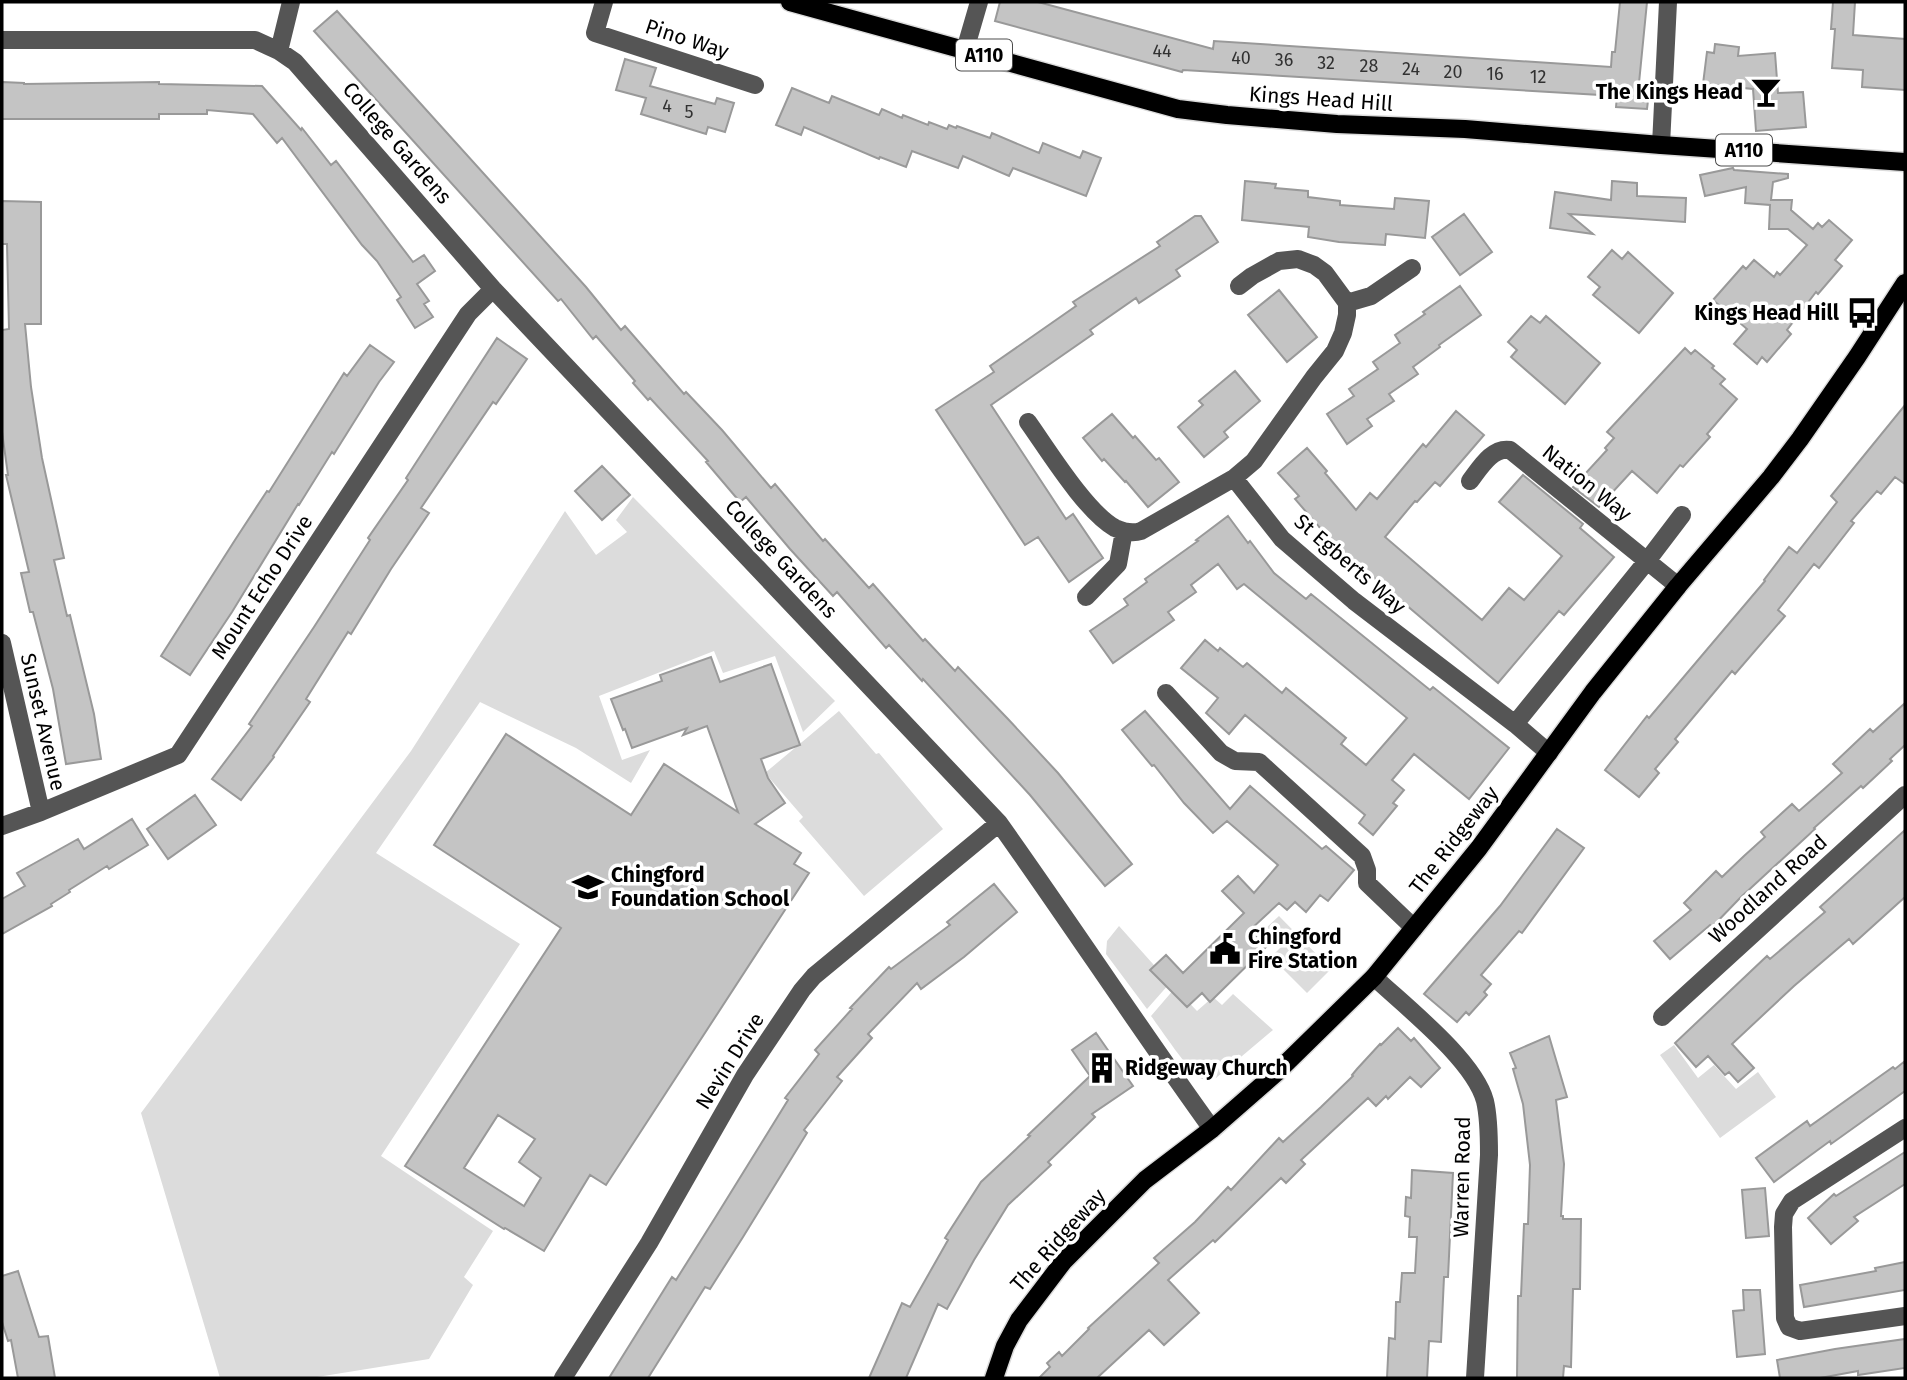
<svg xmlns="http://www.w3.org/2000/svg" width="1907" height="1380" font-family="'Fira Sans',sans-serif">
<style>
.green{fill:#dcdcdc}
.building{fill:#c4c4c4;stroke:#999;stroke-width:2;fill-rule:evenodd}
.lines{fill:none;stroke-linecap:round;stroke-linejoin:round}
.major-casing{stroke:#dbdbdb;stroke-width:21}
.minor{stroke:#555;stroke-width:18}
.major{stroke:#000;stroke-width:18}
.labels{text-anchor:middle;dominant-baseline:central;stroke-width:7;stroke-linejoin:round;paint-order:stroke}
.number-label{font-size:18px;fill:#313131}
.shield{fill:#fff;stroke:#4c4c4c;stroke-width:2}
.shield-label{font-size:19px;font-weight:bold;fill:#000}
.street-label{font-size:21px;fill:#000;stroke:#fff}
.poi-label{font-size:21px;font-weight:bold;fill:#000;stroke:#fff;text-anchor:start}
</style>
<rect width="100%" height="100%" fill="#fff"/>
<path class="green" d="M633 497 835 701 803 732 775 656 723 673 714 651 599 696 622 760 650 750 631 783 576 748 480 702 376 853 520 944 381 1156 493 1231 464 1277 473 1285 429 1359 311 1378H220L141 1113 411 751 565 511 596 555 627 532 616 520Z
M839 711 876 754 879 753 943 829 864 896 799 821 803 817 765 773Z
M1279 916 1331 969 1307 993 1271 957 1283 945 1266 928Z
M1119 926 1170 983 1147 1009 1106 954 1107 941Z
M1175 988 1197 1011 1213 997 1222 1005 1233 994 1273 1030 1216 1078C1210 1080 1206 1081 1200 1078 1190 1073 1160 1028 1151 1016Z
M1674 1045 1698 1078 1714 1065 1736 1089 1758 1072 1776 1097 1720 1138 1660 1055Z"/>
<path class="building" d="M1000 2H1038L1213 49 1214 41 1611 67 1612 52H1615L1620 2H1647L1639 83 1650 84 1647 109 1616 107 1617 96 1183 70 1182 72 995 21Z
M1833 2H1855L1853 35 1905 39V90L1862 87 1863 70 1832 68 1835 29H1831Z
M337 11 586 287 621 330 625 326 684 394 686 392 722 430 771 488 775 484 823 541 825 539 869 588 873 584 923 641 925 639 955 671 958 667 1008 719 1058 773 1132 864 1105 886 1030 795 923 679 922 681 889 645 886 648 837 592 833 596 790 549 746 497 740 502 706 462 708 461 650 398 648 400 633 383 635 381 596 336 593 339 561 299 558 301 314 31Z
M1715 44 1739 47 1738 56 1775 53 1778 93 1803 92 1806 127 1756 131 1753 89 1703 84 1707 52 1714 53Z
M625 59 656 68 650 86 715 104 717 98 734 103 725 132 708 127 706 134 641 114 646 98 616 90Z
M2 82 24 83V84L159 82V84L262 86 301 130 302 128 331 165 336 161 413 262 424 255 435 271 417 284 429 301 424 304 433 317 415 328 397 300 401 297 377 261 362 245 282 138 277 143 253 114 207 110V114H159V119H2Z
M792 88 829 103 832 96 879 115 882 109 902 118 903 115 928 125 929 122 947 129 949 125 956 128 957 126 990 138 992 133 1039 153 1043 143 1080 158 1083 151 1101 158 1086 196 1013 168 1009 176 963 156 958 168 912 151 906 167 880 157 879 159 804 127 801 135 776 125Z
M1733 168 1734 170 1788 174V178L1773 182 1771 200H1792L1791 210 1813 229 1818 223 1822 227 1829 220 1852 240 1835 260 1842 266 1818 294 1816 292 1787 330 1791 334 1767 362 1762 357 1757 364 1734 344 1747 329 1713 300 1743 266 1746 269 1754 260 1774 277 1777 272 1780 275 1807 245 1788 229H1769L1770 205 1745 203 1746 187 1705 196 1700 175Z
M1245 181 1276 184 1275 188 1308 191V197L1340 201V205L1394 209 1395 198 1429 201 1425 238 1386 234 1385 245 1339 242 1308 237 1309 227 1242 220Z
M1612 181 1637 183V196L1686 198 1685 222 1569 214 1593 234 1550 228 1555 192 1611 200Z
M2 201 41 202V324H25L31 387 42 458 64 558 54 560 67 616 70 615 94 714 101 759 66 764 53 689 33 612H30L21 573 29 572 6 475H8L2 432V330L9 329 7 244H2Z
M1464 214 1492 252 1460 275 1432 237Z
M1195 216H1201L1218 242 1176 270 1180 276 1139 303 1136 298 1090 330 1093 334 991 405 1066 519 1073 514 1103 558 1069 582 1038 537 1025 545 936 410 994 372 990 366 1076 306 1073 302 1160 246 1157 242Z
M1612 250 1622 259 1628 252 1673 293 1639 333 1593 295 1600 287 1588 277Z
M1460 286 1481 315 1439 345 1440 347 1413 367 1418 374 1389 394 1394 401 1367 419 1372 426 1347 444 1327 414 1354 396 1349 389 1378 369 1373 362 1400 343 1395 335 1425 314 1423 312Z
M1279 290 1317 337 1287 362 1248 315Z
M1531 316 1540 323 1546 316 1600 363 1565 404 1511 357 1517 350 1508 342Z
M497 338 527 359 496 404 493 402 421 508 429 513 391 569 351 634 348 632 306 699 310 702 273 756 274 757 241 800 212 779 252 726 249 724 314 627 370 540 368 538 408 480 406 478Z
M370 345 394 362 379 382 334 454 332 452 299 505 298 504 232 612 190 675 161 656 235 540 267 491 269 492 344 373 347 376Z
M1685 348 1691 354 1695 350 1714 366 1712 368 1725 379 1720 384 1737 399 1707 434 1710 437 1683 467 1680 465 1657 493 1632 471 1599 507 1573 487 1607 450 1605 448 1614 438 1607 432Z
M1235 371 1260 401 1224 432 1228 437 1204 457 1178 427 1203 405 1199 401Z
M1905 405V484L1895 477 1881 494 1877 491 1851 521 1854 523 1819 568 1814 564 1778 610 1785 616 1735 674 1732 671 1675 739 1678 742 1655 769 1659 773 1639 797 1605 770 1647 716 1649 718 1765 581 1764 580 1789 547 1797 553 1837 502 1831 496Z
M1456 411 1484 435 1440 486 1435 482 1417 502 1415 501 1385 537 1482 620 1509 588 1524 600 1562 556 1499 502 1523 475 1583 524 1580 528 1614 557 1564 615 1559 611 1498 683 1365 570 1332 547 1334 544 1295 499 1299 496 1278 473 1307 448 1327 471 1325 473 1356 510 1370 493 1377 499 1423 444 1426 447Z
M1112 414 1133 438 1135 436 1156 460 1159 458 1179 482 1148 507 1126 481 1125 482 1104 459 1102 461 1083 438Z
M602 466 630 495 602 520 575 491Z
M1228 516 1248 543 1250 541 1274 573 1285 582 1306 599 1311 594 1430 690 1433 687 1509 748 1469 799 1414 754 1392 780 1404 790 1393 803 1397 806 1373 835 1359 823 1365 815 1245 715 1229 734 1206 713 1218 698 1181 668 1205 640 1218 651 1220 648 1243 667 1247 663 1282 693 1286 688 1346 738 1341 744 1366 765 1407 718 1244 584 1237 589 1218 564 1191 585 1196 592 1168 612 1174 620 1113 663 1090 631 1128 605 1124 599 1147 582 1145 579 1198 541 1196 540Z
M711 657 720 682 771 664 800 745 761 759 768 778 785 803 755 824 801 853 794 864 809 873 606 1185 590 1175 544 1251 505 1228 504 1229 405 1166 561 928 434 845 506 734 631 815 664 764 738 812 707 726 683 735 687 728 632 748 625 729 623 730 611 699 662 681 660 675ZM498 1115 535 1139 519 1162 541 1178 524 1206 464 1168Z
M1905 703V745L1890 759 1892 761 1863 788 1861 786 1814 828 1815 829 1740 898 1712 927 1710 925 1670 959 1654 941 1691 910 1684 903 1716 871 1722 877 1744 856 1765 837 1761 832 1792 804 1799 811 1823 790 1842 773 1833 764 1870 729 1873 732Z
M1145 711 1230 809 1250 786 1322 849 1326 846 1354 870 1328 901 1320 895 1306 912 1295 902 1287 910 1279 903 1250 930 1266 947 1210 1002 1202 993 1187 1007 1150 970 1166 955 1183 973 1244 913 1222 891 1238 876 1254 893 1278 865 1227 821 1213 833 1184 803 1154 765 1152 766 1122 730Z
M195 795 216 825 168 859 147 829Z
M132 819 148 845 109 869 107 866 69 890 70 892 51 904 52 906 2 934V899L25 886 17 873 78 839 84 849Z
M1557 829 1584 848 1522 933 1519 931 1481 975 1491 984 1484 992 1487 995 1469 1015 1466 1012 1457 1022 1424 994 1500 906Z
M1905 830V897L1853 944 1849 939 1794 986 1732 1044 1754 1068 1738 1082 1729 1072 1725 1075 1708 1056 1696 1067 1675 1043 1767 956 1770 959 1825 912 1820 907Z
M994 884 1017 912 964 957 921 989 917 983 868 1034 872 1038 837 1077 842 1081 804 1130 807 1133 743 1237 710 1289 705 1287 648 1378H609L672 1277 676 1280 715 1218 788 1100 785 1098 819 1054 815 1050 852 1009 850 1008 889 967 891 969 950 925 947 922Z
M1398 1028 1411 1041 1414 1038 1440 1068 1421 1087 1410 1077 1388 1099 1386 1096 1376 1106 1368 1098 1301 1160 1305 1164 1286 1183 1281 1178 1215 1242 1213 1240 1168 1280 1199 1313 1164 1345 1149 1330 1097 1378H1039L1050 1367 1047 1363 1059 1352 1062 1356 1089 1329 1088 1328 1159 1263 1154 1258 1195 1222 1228 1187 1231 1190 1279 1138 1283 1142 1321 1107 1353 1076 1352 1075 1357 1069 1380 1044 1381 1045Z
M1096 1033 1133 1086 1092 1114 1095 1117 1048 1162 1051 1165 1008 1205 974 1260 947 1309 938 1304 906 1378H869L902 1303 910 1307 948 1240 945 1238 981 1182 1030 1136 1028 1135 1090 1076 1072 1050Z
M1549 1036 1567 1097 1556 1100 1564 1164 1561 1216H1563V1219H1581L1580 1289H1573L1571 1367 1564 1366 1563 1378H1517L1518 1296H1521L1524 1224H1528L1530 1165 1523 1104 1513 1069 1516 1068 1510 1053Z
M1905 1061V1091L1831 1144 1830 1141 1774 1182 1756 1158 1807 1121 1810 1126 1893 1067 1895 1069Z
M1905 1152V1184L1854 1217 1858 1221 1831 1244 1808 1218 1834 1194 1836 1196Z
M1412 1170 1453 1173 1448 1277H1444L1441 1342 1429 1341 1427 1378H1387L1389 1338 1395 1339 1396 1302H1400L1402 1273H1415L1417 1237H1409L1410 1217 1405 1216 1406 1197 1411 1198Z
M1765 1188 1769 1236 1746 1238 1742 1190Z
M1905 1262V1290L1804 1307 1800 1285 1876 1271 1875 1268Z
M18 1271 39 1337 48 1336 55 1378H18L11 1340 8 1341 2 1322V1276Z
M1743 1290H1760L1765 1354 1737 1357 1733 1311 1744 1310Z
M1905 1339V1368L1858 1375V1371L1820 1378H1780L1777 1360 1835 1349Z"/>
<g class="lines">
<defs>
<path id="major" d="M790 2 1178 109 1227 115 1337 124 1465 129 1661 145 1905 162
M994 1378 1005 1346 1019 1320 1063 1262 1145 1180 1212 1129 1276 1073 1374 977 1479 848 1593 692 1678 586 1771 477 1800 439 1857 357 1905 283"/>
</defs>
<use href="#major" class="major-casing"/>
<path class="minor" d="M604 2 595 33 755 85
M2 40H255L279 51 295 62 493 289 999 823C1071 924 1139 1028 1212 1129
M965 50 979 2
M279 51 291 2
M1661 145 1668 2
M1347 303 1371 296 1412 268
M1028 422C1048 450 1086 512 1115 528 1124 532 1132 534 1141 531L1234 478 1254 461 1314 377 1335 351 1343 333 1347 315V303L1325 273 1314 265 1298 259 1279 261 1252 276 1239 286
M1234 478 1282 539 1354 601 1515 724 1549 753
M1470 481C1480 468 1492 447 1510 450L1678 586
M1086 597 1118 564 1124 531
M2 643 41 812
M1166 693 1221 753 1235 761 1259 762 1362 856 1367 870V883L1414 928
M1515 724 1647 561 1682 515
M2 826 41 812 178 755 468 314 493 289
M1374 977C1406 1007 1474 1060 1485 1101 1489 1118 1489 1137 1489 1155L1475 1378
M1662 1017 1905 795
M1905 1128 1792 1201 1784 1214 1783 1227 1785 1318 1789 1327 1800 1331 1905 1316
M563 1378 649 1243 745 1075 802 990 814 976 999 823"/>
<use href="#major" class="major"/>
</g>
<defs>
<symbol id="bar-bare" viewBox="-9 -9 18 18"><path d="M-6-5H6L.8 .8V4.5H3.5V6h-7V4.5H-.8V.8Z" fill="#000" stroke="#fff" stroke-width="2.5" paint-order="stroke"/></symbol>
<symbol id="bus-bare" viewBox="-9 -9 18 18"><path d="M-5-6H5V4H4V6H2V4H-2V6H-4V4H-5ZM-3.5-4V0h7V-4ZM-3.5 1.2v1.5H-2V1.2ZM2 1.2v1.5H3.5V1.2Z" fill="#000" stroke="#fff" stroke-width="2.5" paint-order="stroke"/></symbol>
<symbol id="school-bare" viewBox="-9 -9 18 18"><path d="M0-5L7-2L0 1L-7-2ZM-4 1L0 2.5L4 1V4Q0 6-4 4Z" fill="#000" stroke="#fff" stroke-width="2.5" paint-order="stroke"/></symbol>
<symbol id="civic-bare" viewBox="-9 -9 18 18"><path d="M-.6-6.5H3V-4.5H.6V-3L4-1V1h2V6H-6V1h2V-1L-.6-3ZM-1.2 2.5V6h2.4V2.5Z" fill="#000" stroke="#fff" stroke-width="2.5" paint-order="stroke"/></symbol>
<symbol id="building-bare" viewBox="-9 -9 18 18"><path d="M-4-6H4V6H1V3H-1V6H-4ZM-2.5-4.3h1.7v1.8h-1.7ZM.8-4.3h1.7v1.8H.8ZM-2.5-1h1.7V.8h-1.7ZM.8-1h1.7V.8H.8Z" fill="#000" stroke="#fff" stroke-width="2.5" paint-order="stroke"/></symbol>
</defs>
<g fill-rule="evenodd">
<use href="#bar-bare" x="1744" y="70" width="44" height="44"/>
<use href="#bus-bare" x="1840" y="291" width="44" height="44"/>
<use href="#school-bare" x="566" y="865" width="44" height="44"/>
<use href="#civic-bare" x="1203" y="927" width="44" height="44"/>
<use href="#building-bare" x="1080" y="1046" width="44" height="44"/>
</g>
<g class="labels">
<g class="number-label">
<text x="1162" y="51">44</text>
<text x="1241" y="58">40</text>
<text x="1284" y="60">36</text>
<text x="1326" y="63">32</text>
<text x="1369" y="66">28</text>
<text x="1411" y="69">24</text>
<text x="1453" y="72">20</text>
<text x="1495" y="74">16</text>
<text x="1538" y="77">12</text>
<text x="667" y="106">4</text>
<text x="689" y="112">5</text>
</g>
<g class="shield">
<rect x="956" y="39.5" width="56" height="31" rx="5"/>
<rect x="1716" y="134.5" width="56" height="31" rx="5"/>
</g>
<g class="shield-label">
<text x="984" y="55">A110</text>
<text x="1744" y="150">A110</text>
</g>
<g class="street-label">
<text transform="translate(687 39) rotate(18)">Pino Way</text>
<text transform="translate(1321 99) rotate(4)">Kings Head Hill</text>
<text transform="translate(397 143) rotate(49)">College Gardens</text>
<text transform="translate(1587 483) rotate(39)">Nation Way</text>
<text transform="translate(781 559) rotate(47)">College Gardens</text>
<text transform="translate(1350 564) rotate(41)">St Egberts Way</text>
<text transform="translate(262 587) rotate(-57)">Mount Echo Drive</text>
<text transform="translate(43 722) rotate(77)">Sunset Avenue</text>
<text transform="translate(1454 840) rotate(-52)">The Ridgeway</text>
<text transform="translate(1768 889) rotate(-42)">Woodland Road</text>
<text transform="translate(730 1061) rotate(-58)">Nevin Drive</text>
<text transform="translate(1462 1177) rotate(-89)">Warren Road</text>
<text transform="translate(1058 1240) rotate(-48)">The Ridgeway</text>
</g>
<g class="poi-label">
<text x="1743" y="92" text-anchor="end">The Kings Head</text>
<text x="1839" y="313" text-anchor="end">Kings Head Hill</text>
<text x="611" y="875">Chingford<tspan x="611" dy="24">Foundation School</tspan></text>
<text x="1248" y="937">Chingford<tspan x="1248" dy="24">Fire Station</tspan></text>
<text x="1125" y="1068">Ridgeway Church</text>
</g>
</g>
<rect width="1907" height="1380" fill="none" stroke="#000000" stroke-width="7"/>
</svg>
